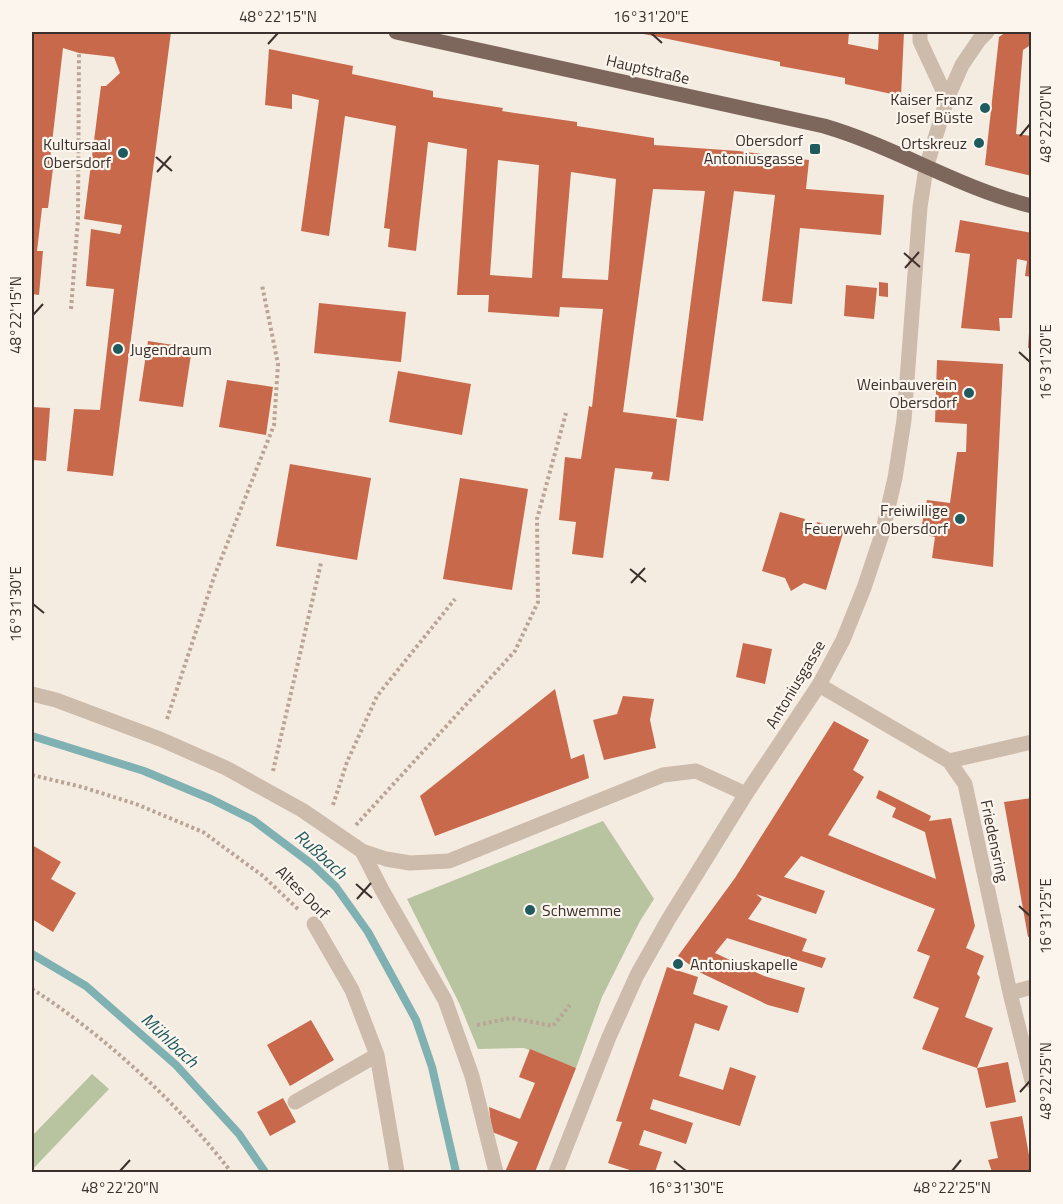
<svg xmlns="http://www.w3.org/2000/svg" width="1063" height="1204" font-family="'Titillium Web',sans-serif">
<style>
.green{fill:#b8c4a0}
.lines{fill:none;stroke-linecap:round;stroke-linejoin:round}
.stream{stroke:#7fb0b2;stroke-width:8}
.building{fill:#c8694b;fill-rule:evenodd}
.path{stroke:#b9a596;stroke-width:4;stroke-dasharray:3 3;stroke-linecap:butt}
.minor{stroke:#cdbbac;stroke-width:15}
.major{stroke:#7d675c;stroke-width:15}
.ticks{fill:none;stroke:#3b302b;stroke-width:2}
.poi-dot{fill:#1f5a5e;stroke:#fbf5ee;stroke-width:2}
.labels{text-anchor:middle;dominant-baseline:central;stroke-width:4.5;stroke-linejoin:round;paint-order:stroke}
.street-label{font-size:16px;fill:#3b302b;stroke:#fbf5ee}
.poi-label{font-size:16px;fill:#3b302b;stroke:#fbf5ee;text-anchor:end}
.water-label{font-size:18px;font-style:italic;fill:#1f5a5e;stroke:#fbf5ee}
.neatline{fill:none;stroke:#3b302b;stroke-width:2}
.ticks-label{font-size:15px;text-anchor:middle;fill:#3b302b}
</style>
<rect width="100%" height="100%" fill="#f4ebe1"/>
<path class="green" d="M603 821 654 899 640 921 602 997 576 1068 524 1048 478 1049 460 1005 407 899Z
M92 1074 109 1089 32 1170V1136Z"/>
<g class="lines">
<path class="stream" d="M32 736 144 771 211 799 253 820 313 865 336 887 368 932 416 1020 432 1067 456 1172
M32 954 86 986 176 1065 239 1134 265 1172"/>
</g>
<path class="building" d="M32 32H171L113 476 67 471 74 409 100 410 114 289 86 286 91 229 120 234 122 225 84 219 101 86H106L120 73 114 57 79 53 63 48 50 160H54L48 208H42L37 251H43L39 295 32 294Z
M634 32H849L848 44 878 50 879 32H904L901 96 845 84V78L780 66V62Z
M1006 32H1032V44L1023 50 1016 134 1032 136V176L985 165 999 37Z
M269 49 353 66 352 74 433 91V97L503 108 502 111 577 122V126L654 138V145L738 151 809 160 806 189 884 195 881 235 800 228 792 304 762 301 775 195 734 191 703 421 676 417 705 191 653 189 623 412 677 419 669 481 651 479 653 472 615 468 603 558 572 554 576 522 559 520 565 457 581 459 589 406 592 407 603 309 560 307 559 317 488 312 489 295H457L467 149 428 142 416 251 388 247 390 229 384 228 396 126 345 116 329 236 301 231 319 100 292 94V109L265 105ZM498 160 539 165 532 278 490 275ZM571 172 616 179 608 280 562 278Z
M960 220 1032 233V277L1025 276 1027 261 1017 259 1012 318H999L1000 331 961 328 970 254 955 252Z
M879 282 888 283V297L879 296Z
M846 285 877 288 874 319 844 316Z
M319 303 406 312 401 362 314 353Z
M1030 319H1032V348H1028Z
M148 341 192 348 183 407 139 401Z
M937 360 1003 364 993 567 932 558 935 537 920 534 927 500 950 503 957 452H966L967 424 935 422Z
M398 371 471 384 462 435 389 422Z
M227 380 273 387 266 435 219 427Z
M32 407 50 408 46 461 32 460Z
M290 464 371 478 357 560 276 546Z
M460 478 528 489 512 590 443 579Z
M780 512 805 519 802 531 814 535 817 522 844 530 826 590 804 583 791 591 785 578 762 571Z
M743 643 772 649 765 684 736 677Z
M555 689 571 759 584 754 589 778 435 836 420 796Z
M623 696 654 699 650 720 656 748 604 760 593 720 617 714Z
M834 721 869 740 853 770 864 777 828 835 936 879 925 832 892 817 896 808 876 798 879 790 931 816 929 821 951 818 975 926 966 948 984 956 977 974 980 977 965 1017 993 1028 977 1068 922 1049 939 1008 913 998 930 956 917 951 935 909 801 856 784 877 825 891 816 914 756 894 762 899 748 919 807 939 802 951 826 958 822 968 727 938 715 953 764 976 805 988 798 1013 768 1005 699 972 678 956 735 878Z
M1032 798V936L1028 937 1004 802Z
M32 845 61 862 51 879 76 893 53 932 32 919Z
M667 967 698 977 693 994 728 1006 719 1031 695 1023 679 1076 723 1090 730 1067 756 1076 740 1126 653 1099 650 1109 693 1123 686 1144 644 1130 639 1145 662 1152 655 1172H636L608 1163 622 1122 616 1121Z
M311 1020 334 1060 290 1086 267 1045Z
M530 1049 576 1068 535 1172H505L518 1142 492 1132 489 1107 520 1119 535 1083 519 1077Z
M1008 1062 1016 1102 986 1108 977 1068Z
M283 1098 296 1122 270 1136 257 1112Z
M1022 1116 1032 1172H992L988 1160 998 1158 990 1122Z"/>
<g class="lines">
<path class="path" d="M71 309 78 219 79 53
M167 719 214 577 274 425 278 364 262 285
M273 771 321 563
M32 775 82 787 136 804 203 832 263 876 300 911
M333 805 347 762 377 696 455 599
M356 825 515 651 538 602 537 519 566 413
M32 989C103 1034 180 1105 231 1172
M477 1025 511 1018 553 1026 570 1005"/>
<path class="minor" d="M920 32V41L947 99
M819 685 949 761 965 784 1010 993 1032 1081
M32 694 56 700 160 739 226 768 302 810 362 851 386 859 410 863 449 861 663 775 696 771 746 794
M949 761 1032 742
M362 851 382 890 445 1000 472 1076 496 1172
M314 924 352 990 377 1055 397 1172
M1010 993 1032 987
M295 1102 377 1055
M556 1172 609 1037 637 975 668 920 746 794 819 685 843 640 864 588 882 534 895 478 904 420 920 207 926 168 947 99 962 65 979 40 987 32"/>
<path class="major" d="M396 32 824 126C896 147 958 188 1032 206"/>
</g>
<path class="ticks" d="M651 33 662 43M268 44 278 33M1020 136 1030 124M156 157 172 171M157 172 171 156M904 253 920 267M905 268 919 252M33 315 43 304M1019 352 1030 362M630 569 646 582M631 583 645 568M33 604 44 613M356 884 372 898M357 899 371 883M1019 906 1030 916M1020 1092 1030 1081M674 1161 686 1171M120 1171 130 1160M952 1171 961 1160"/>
<g class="poi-dot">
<circle cx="985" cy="108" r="6"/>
<circle cx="979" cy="143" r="6"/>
<rect x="809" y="143" width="12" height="12" rx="3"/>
<circle cx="123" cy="153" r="6"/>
<circle cx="118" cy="349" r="6"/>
<circle cx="969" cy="393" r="6"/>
<circle cx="960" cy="519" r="6"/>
<circle cx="530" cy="910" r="6"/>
<circle cx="678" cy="964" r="6"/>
</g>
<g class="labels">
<g class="street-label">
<text transform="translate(648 69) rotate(13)">Hauptstraße</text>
<text transform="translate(795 684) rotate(-59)">Antoniusgasse</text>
<text transform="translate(995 841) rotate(78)">Friedensring</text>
<text transform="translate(303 892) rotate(45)">Altes Dorf</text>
</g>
<g class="poi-label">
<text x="973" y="99">Kaiser Franz<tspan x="973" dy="18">Josef Büste</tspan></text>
<text x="803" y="140">Obersdorf<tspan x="803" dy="18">Antoniusgasse</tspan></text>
<text x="967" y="143">Ortskreuz</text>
<text x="111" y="144">Kultursaal<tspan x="111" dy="18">Obersdorf</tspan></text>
<text x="130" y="349" text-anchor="start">Jugendraum</text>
<text x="957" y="384">Weinbauverein<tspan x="957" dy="18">Obersdorf</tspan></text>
<text x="948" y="510">Freiwillige<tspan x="948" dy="18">Feuerwehr Obersdorf</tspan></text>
<text x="542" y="910" text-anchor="start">Schwemme</text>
<text x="690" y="964" text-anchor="start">Antoniuskapelle</text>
</g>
<g class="water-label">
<text transform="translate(321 854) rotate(42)">Rußbach</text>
<text transform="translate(170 1040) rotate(43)">Mühlbach</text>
</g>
</g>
<rect width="1063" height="1204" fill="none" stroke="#fbf5ee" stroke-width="66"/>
<rect x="33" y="33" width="997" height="1138" class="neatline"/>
<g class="ticks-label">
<text x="278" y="22">48°22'15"N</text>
<text x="651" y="22">16°31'20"E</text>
<text transform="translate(1046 124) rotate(-90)" y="5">48°22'20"N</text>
<text transform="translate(16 315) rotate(-90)" y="5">48°22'15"N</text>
<text transform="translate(1046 362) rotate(-90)" y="5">16°31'20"E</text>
<text transform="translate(16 604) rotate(-90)" y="5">16°31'30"E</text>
<text transform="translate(1046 916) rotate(-90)" y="5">16°31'25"E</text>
<text transform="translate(1046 1081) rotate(-90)" y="5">48°22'25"N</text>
<text x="120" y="1193">48°22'20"N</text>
<text x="686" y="1193">16°31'30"E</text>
<text x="952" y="1193">48°22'25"N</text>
</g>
</svg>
